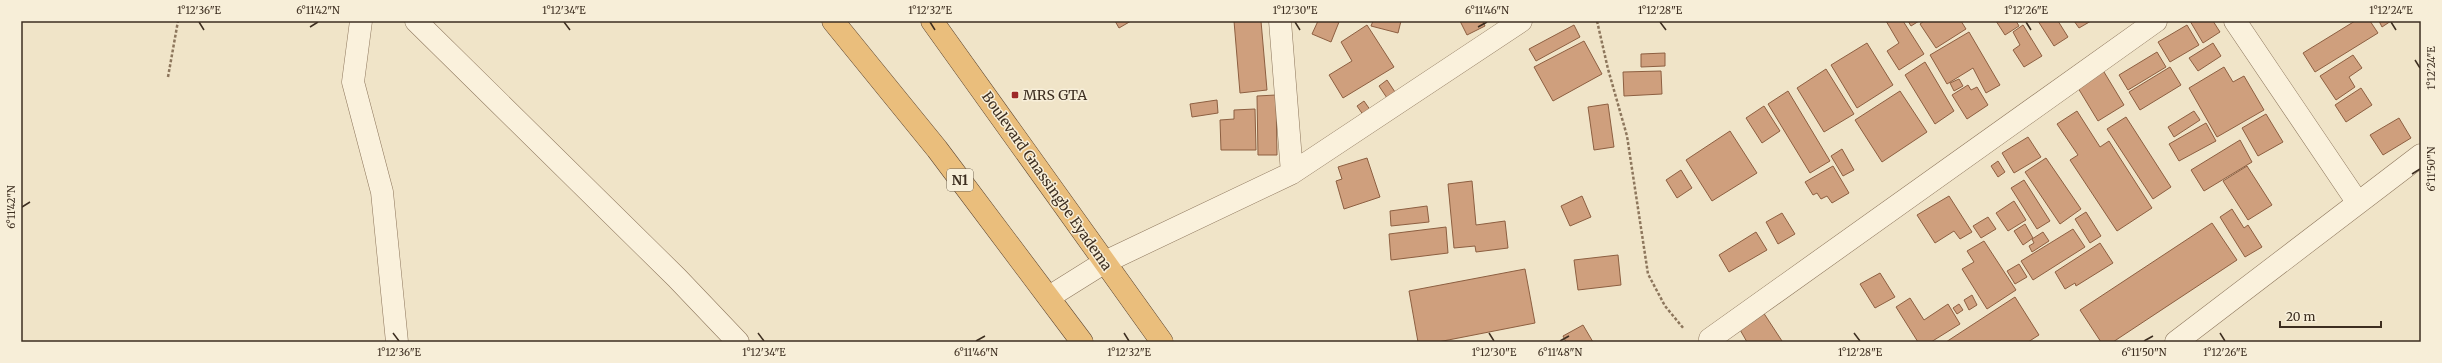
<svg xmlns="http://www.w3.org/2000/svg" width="2442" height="363" font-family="Merriweather,serif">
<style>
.building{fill:#cf9f7d;stroke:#8d5f41}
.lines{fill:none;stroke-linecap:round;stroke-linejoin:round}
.minor-casing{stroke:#8d765c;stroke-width:23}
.trunk-casing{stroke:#5b4430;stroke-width:23}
.path{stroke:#8d765c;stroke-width:2.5;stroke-dasharray:3 2;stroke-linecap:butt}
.minor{stroke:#faf1dc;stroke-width:22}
.trunk{stroke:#eabe7c;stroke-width:22}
.ticks{fill:none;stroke:#3d2e20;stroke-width:1.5}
.poi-dot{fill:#9e2a2b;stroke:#f7eed8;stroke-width:1.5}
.labels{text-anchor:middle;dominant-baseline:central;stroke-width:3;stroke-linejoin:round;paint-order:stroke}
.shield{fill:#f7eed8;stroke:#756857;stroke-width:1}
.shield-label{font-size:13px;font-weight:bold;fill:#3d2e20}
.poi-label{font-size:14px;fill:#3d2e20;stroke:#f7eed8;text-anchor:start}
.street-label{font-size:14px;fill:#3d2e20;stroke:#f7eed8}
.neatline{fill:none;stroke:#3d2e20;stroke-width:1.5}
.ticks-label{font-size:10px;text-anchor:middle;fill:#3d2e20}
</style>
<rect width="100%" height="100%" fill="#f0e4c8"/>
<path class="building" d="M1115 21H1131L1119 28Z
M1234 21H1261L1267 90 1240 93Z
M1318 21 1339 22 1331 42 1312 34Z
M1373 21H1401L1398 33 1371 26Z
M1460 21H1483L1485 26 1467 35Z
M1886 21H1903L1924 54 1899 70 1887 51 1899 43Z
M1908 21H1919L1911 26Z
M1924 21H1961L1966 29 1936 48 1920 24Z
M1996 21H2016L2019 26 2005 35Z
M2038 21H2058L2068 37 2054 46Z
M2074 21H2091L2079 28Z
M2190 21H2213L2220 32 2203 43Z
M2355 21H2370L2378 33 2315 72 2303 53Z
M2379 21H2391L2382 27Z
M1367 25 1394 67 1343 98 1329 75 1352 61 1341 42Z
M1574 25 1580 37 1536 61 1529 49Z
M2023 25 2042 56 2024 67 2013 50 2020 45 2013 32Z
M2187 25 2199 45 2170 62 2158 42Z
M1969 32 2000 85 1986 93 1973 68 1947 84 1930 55Z
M1584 41 1602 74 1553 101 1534 67Z
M1867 43 1893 85 1857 108 1831 65Z
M2213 43 2221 56 2198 71 2189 58Z
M2157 52 2166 67 2128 90 2119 75Z
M1665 53V66L1641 67V54Z
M2353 55 2362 68 2349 77 2355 87 2336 100 2320 76Z
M1925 62 1954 111 1935 124 1905 75Z
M2101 67 2124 105 2098 121 2075 83Z
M2170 67 2181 85 2140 110 2129 92Z
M2224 67 2233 82 2244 76 2264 110 2217 137 2189 88Z
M1826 69 1854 114 1824 132 1797 88Z
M1661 71 1662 94 1624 96 1623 72Z
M1959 79 1963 86 1954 91 1950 83Z
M1387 80 1399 98 1391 104 1379 86Z
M1968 85 1971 90 1977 87 1988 105 1967 119 1952 95Z
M2361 88 2372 105 2346 122 2335 105Z
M1788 91 1830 161 1810 173 1768 104Z
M1900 91 1927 132 1882 162 1855 120Z
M1276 95 1277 155H1258L1257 96Z
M1217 100 1218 113 1192 117 1190 104Z
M1364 101 1373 114 1366 119 1357 106Z
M1608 104 1614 147 1594 150 1588 107Z
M1764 106 1780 131 1762 143 1746 118Z
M1255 109 1256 150H1221L1220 120 1234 119V110Z
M2077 111 2100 147 2109 141 2152 208 2117 231 2070 160 2078 155 2057 124Z
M2194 111 2200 120 2174 137 2168 127Z
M2266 114 2283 142 2258 156 2242 128Z
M2126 117 2171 187 2153 199 2107 129Z
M2399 118 2411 138 2383 155 2370 135Z
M2206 123 2216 141 2179 161 2169 144Z
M1730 131 1757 173 1712 201 1686 160Z
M2028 137 2041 157 2014 173 2002 153Z
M2240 140 2252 162 2204 191 2191 170Z
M1842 149 1854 170 1843 176 1831 156Z
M1367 158 1380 197 1344 209 1336 181 1342 179 1338 167Z
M2046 158 2081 209 2060 224 2025 172Z
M1998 161 2005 172 1998 177 1991 166Z
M1833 166 1849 193 1832 203 1827 196 1821 199 1817 193 1813 195 1805 182Z
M2247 166 2272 205 2248 220 2223 181Z
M1681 170 1692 188 1677 198 1666 180Z
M2024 180 2050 221 2037 229 2011 188Z
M1472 181 1476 225 1505 221 1508 248 1476 252 1475 246 1454 248 1448 184Z
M1582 196 1591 217 1570 226 1561 206Z
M1949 196 1972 232 1960 239 1954 231 1935 243 1917 215Z
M2014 201 2026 220 2008 231 1996 213Z
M1427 206 1429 222 1391 226 1390 211Z
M2232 209 2244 228 2248 225 2262 247 2245 257 2220 217Z
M2086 212 2101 236 2090 243 2075 219Z
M1782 213 1795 234 1778 244 1766 222Z
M1988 217 1996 229 1981 238 1973 226Z
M2212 223 2237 260 2113 342H2101L2080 310Z
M2025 224 2033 238 2023 245 2014 231Z
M1446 227 1448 253 1391 260 1389 234Z
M2073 229 2085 247 2033 280 2021 261Z
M1756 232 1767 250 1729 272 1719 255Z
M2043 232 2049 241 2032 252 2029 246 2034 243 2032 239Z
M1984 241 2016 290 1987 309 1962 269 1974 262 1967 251Z
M2100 243 2113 263 2076 286 2075 283 2065 289 2055 272Z
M1618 255 1621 285 1578 290 1574 260Z
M2019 264 2027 277 2015 284 2007 271Z
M1525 269 1535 323 1438 342H1418L1409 291Z
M1880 273 1895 297 1875 308 1860 284Z
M1972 295 1977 305 1969 310 1964 300Z
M2015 297 2039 335 2028 342H1946Z
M1910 298 1924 320 1948 304 1960 324 1931 342H1918L1896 307Z
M1959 304 1963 310 1957 314 1953 308Z
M1763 312 1782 341 1781 342H1747L1739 328Z
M1583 325 1593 342H1566L1563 336Z"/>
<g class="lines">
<defs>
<path id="minor" d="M361 21 353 82 382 192 397 342
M416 21 677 278 738 342
M1280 21 1292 173
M2235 21 2358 203
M1049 297 1105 262 1292 173 1521 21
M1710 339 2156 21
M2176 342 2421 155"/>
<path id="trunk" d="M833 21 937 149 1082 342
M932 21 1162 342"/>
</defs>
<use href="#minor" class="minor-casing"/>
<use href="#trunk" class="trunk-casing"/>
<path class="path" d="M1597 21 1608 69 1627 136 1648 274 1665 306 1684 329
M168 77 178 21"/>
<use href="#minor" class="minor"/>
<use href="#trunk" class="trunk"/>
</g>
<path class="ticks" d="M199 22 204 30M564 22 570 30M930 22 935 30M1295 22 1300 30M1660 22 1666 30M2026 22 2031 30M2391 22 2396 30M310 27 318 22M1478 27 1487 22M2415 60 2420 68M2412 174 2420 169M22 207 30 202M393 333 399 341M758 333 764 341M1124 333 1129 341M1489 333 1494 341M1854 333 1860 341M2220 333 2225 341M976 341 985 336M1560 341 1569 336M2144 341 2153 336"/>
<rect class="poi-dot" x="1011" y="91" width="8" height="8" rx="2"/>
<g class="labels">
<rect class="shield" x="947" y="169" width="26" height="22" rx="3"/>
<g class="shield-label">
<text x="960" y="180">N1</text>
</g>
<g class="poi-label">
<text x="1023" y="95">MRS GTA</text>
</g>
<g class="street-label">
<text transform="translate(1047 181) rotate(55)">Boulevard Gnassingbe Eyadema</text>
</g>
</g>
<rect width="2442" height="363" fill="none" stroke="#f7eed8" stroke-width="44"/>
<path d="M2280 321v6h101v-6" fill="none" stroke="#3d2e20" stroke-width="2"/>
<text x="2286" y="321" font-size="12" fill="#3d2e20" stroke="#f7eed8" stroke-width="3" paint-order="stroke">20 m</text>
<rect x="22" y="22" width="2398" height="319" class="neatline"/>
<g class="ticks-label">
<text x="199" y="14">1°12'36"E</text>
<text x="318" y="14">6°11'42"N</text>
<text x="564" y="14">1°12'34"E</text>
<text x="930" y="14">1°12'32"E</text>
<text x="1295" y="14">1°12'30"E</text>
<text x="1487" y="14">6°11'46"N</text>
<text x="1660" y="14">1°12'28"E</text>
<text x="2026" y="14">1°12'26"E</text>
<text x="2391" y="14">1°12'24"E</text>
<text transform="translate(2431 68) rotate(-90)" y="4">1°12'24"E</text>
<text transform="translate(2431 169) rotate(-90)" y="4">6°11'50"N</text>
<text transform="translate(11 207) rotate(-90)" y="4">6°11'42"N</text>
<text x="399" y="356">1°12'36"E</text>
<text x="764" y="356">1°12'34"E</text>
<text x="976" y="356">6°11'46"N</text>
<text x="1129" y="356">1°12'32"E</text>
<text x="1494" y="356">1°12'30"E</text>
<text x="1560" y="356">6°11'48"N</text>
<text x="1860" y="356">1°12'28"E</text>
<text x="2144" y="356">6°11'50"N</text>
<text x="2225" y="356">1°12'26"E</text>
</g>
</svg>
